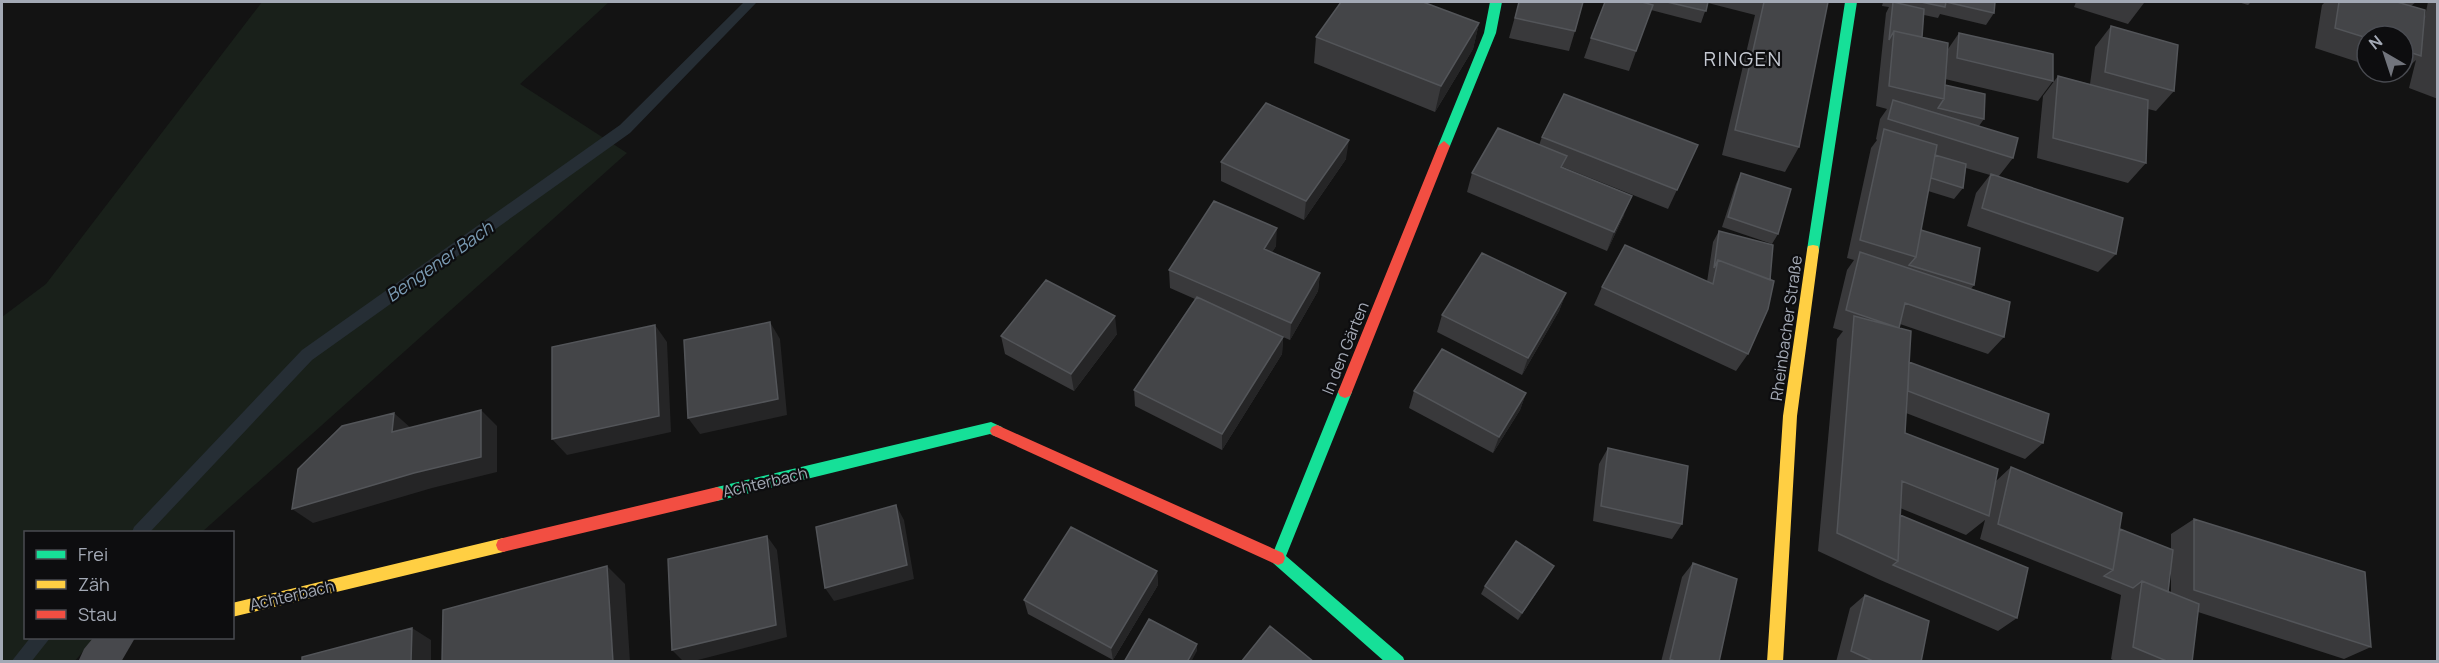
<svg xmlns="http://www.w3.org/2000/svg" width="2439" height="663" font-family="Manrope,sans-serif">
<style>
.green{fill:#19201a}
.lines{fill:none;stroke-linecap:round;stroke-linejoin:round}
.stream{fill:#262e35;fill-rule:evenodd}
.street{fill:#47484c;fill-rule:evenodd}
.fast{fill:#16e098;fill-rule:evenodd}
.slow{fill:#ffcf43;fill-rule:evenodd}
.jam{fill:#f24e42;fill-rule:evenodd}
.wall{fill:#39393b;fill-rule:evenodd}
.shaded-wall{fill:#252526}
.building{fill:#444548;stroke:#535559;stroke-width:1.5}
.labels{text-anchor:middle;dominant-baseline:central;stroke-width:4.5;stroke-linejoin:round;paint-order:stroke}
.street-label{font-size:16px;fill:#a3a9b5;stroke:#0d0d0f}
.water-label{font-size:18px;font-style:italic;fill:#7999b1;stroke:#0d0d0f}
.quarter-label{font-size:20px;letter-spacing:1.5px;fill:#c4c8d1;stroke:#0d0d0f}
</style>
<rect width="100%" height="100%" fill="#131313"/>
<path class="green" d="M262 2H609L520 84 627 153 202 532H26V638H94L75 661 2 662V317L46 284Z"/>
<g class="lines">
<path class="stream" d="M744 2H757L630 133 312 360 150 532H132L134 527 302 350 620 125Z
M30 638H50L31 662H11Z"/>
<path class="street" d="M93 638H135L121 662H78L84 649Z"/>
<path class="fast" d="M1490 2H1502L1496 33 1450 146 1444 151 1440 149 1438 146 1484 33Z
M1845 2H1857L1819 250 1818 254H1808L1807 250Z
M1345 386 1350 388 1352 392 1286 556 1403 657 1405 662H1385L1273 563 1271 558 1338 392 1340 388Z
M991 422 1002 427 1004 431 1002 435 997 437 990 434 717 501 712 499 710 494 712 489 717 487Z"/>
<path class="slow" d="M1813 245 1818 246 1819 250 1797 416 1783 662H1767L1783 416 1807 250 1808 246Z
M503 538 508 540 510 545 508 550 503 552 232 617V603Z"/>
<path class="jam" d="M1444 141 1450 146 1352 392 1350 396 1345 398 1340 396 1338 392 1438 146Z
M997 425 1283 553 1285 558 1283 563 1278 565 1273 563 992 435 990 431 992 427Z
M717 487 722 489 724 494 722 499 717 501 503 552 498 550 496 545 498 540 503 538Z"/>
</g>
<path class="wall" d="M1519 2 1575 31 1569 51 1509 38Z
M1605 2H1828L1799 147 1785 172 1722 155 1755 15 1708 3 1701 23 1651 10 1629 71 1584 58 1591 38Z
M1883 2H1995L1994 13 1986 25 1940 14 1938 18 1924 15 1922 37 1948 49 1959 33 2053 81 2038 101 1945 79V85L1984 119 1979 126 2013 158 1999 176 2116 254 2098 272 1967 226 1976 193 1990 175 1966 168 1963 188 1954 199 1928 191 1921 230 1974 285 1971 289 2004 337 1988 354 1900 324 1899 328 1909 362 2043 443 2025 459 1906 413 1905 433 1996 481 2011 467 2120 529 2171 549V534L2194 519 2371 647 2344 659 2198 612 2192 662H2117L2111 659 2121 595 1980 539 1985 520 1966 535 1900 508V515L2017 618 1998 631 1878 579 1818 551 1837 339 1843 331 1833 328 1847 270 1854 260 1847 258 1871 148 1877 140 1876 139 1880 119 1887 109 1876 106 1886 13 1889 7 1882 6ZM2171 567V593L2168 592Z
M2076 2H2144V3L2128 24 2074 7Z
M2238 2H2251L2248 5Z
M2325 2H2416L2411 6 2424 21 2428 2H2438V99L2409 88 2416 60 2403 72V36H2367V65L2315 48 2322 5Z
M1479 23 1473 49 1435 112 1314 63 1316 37Z
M2111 26 2174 91 2156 111 2148 109 2146 163 2128 183 2037 158 2043 96 2058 76 2090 84 2095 47Z
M2387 72H2403L2399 76Z
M1542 137 1698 145 1668 209 1563 167 1624 215 1607 251 1467 192 1472 173 1539 145Z
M1346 159 1304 220 1221 181V162Z
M1741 173 1778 234 1772 244 1722 227 1736 184Z
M1719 231 1748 354 1736 371 1594 305 1602 287 1707 282 1713 242Z
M1276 246 1272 252 1320 273 1318 291 1290 340 1283 337 1282 354 1222 450 1135 406 1134 390 1195 299 1170 288 1169 270Z
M1566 293 1559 311 1522 375 1437 332 1442 315Z
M1117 334 1074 391 1005 354 1001 336Z
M1414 391 1526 393 1520 410 1493 453 1409 408Z
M1608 448 1682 524 1672 539 1593 521 1599 464Z
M1693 563 1719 662H1661L1682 577Z
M1157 571 1158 585 1113 660 1028 614 1024 600Z
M1549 574 1518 620 1481 594 1485 586Z
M1865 595 1921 662H1836L1850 608Z"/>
<path class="shaded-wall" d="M1479 23 1473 49 1435 112 1441 86Z
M1349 140 1346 159 1304 220 1306 201Z
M1632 196 1624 215 1607 251 1614 232Z
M1277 228 1276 246 1263 267 1264 249Z
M1320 273 1318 291 1290 340 1291 323Z
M1566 293 1559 311 1522 375 1528 358Z
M1115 316 1117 334 1074 391 1071 374Z
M770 322 780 339 787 415 700 434 688 418Z
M655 325 667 342 671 432 567 455 552 439Z
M1283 337 1282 354 1222 450V434Z
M1526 393 1520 410 1493 453 1499 437Z
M481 410 497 426V472L432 488 313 523 292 509Z
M394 413 412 429 392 432Z
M896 505 904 520 914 579 834 601 825 588Z
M767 536 777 550 787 637 690 662H684L672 650Z
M607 566 625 584 630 662H613Z
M1554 566 1549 574 1518 620 1522 613Z
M1157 571 1158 585 1113 660 1111 648Z
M412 628 431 640V662H411Z
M1197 644V651L1191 662H1187Z"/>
<path class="building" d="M1341 2H1423L1479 23 1441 86 1316 37Z
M1519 2H1583L1575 31 1515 18Z
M1605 2H1642L1653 5 1636 51 1591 38Z
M1667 2H1708L1706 11Z
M1764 2H1828L1799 147 1735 130Z
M1893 2 1924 9 1922 37 1894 31 1889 40Z
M1921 2H1995L1994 13 1946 2 1945 7Z
M2339 2H2397L2425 10 2421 56 2403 50V36H2367V38L2335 28Z
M2111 26 2178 45 2174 91 2105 72Z
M1894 31 1948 43 1944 99 1889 86Z
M1959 33 2053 54V81L1957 58Z
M2058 76 2148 100 2146 163 2053 138Z
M1945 85 1985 94 1984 119 1938 108 1944 99Z
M1564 94 1698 145 1677 190 1542 137Z
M1893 100 2018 138 2013 158 1888 119Z
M1266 103 1349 140 1306 201 1221 162Z
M1498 128 1567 156 1561 167 1632 196 1614 232 1472 173Z
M1884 129 1937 145 1916 257 1860 240Z
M1935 155 1966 164 1963 188 1931 178Z
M1741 173 1791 189 1778 234 1728 217Z
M1991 174 2123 218 2116 254 1982 208Z
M1214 201 1277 228 1264 249 1320 273 1291 323 1169 270Z
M1921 230 1980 248 1974 285 1909 265 1916 257Z
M1719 231 1773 245 1770 280 1718 260 1714 268Z
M1625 245 1713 284 1718 260 1774 281 1768 309 1748 354 1602 287Z
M1860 252 2010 302 2004 337 1905 303 1899 328 1846 310Z
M1482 253 1566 293 1528 358 1442 315Z
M1046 280 1115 316 1071 374 1001 336Z
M1197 297 1283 337 1222 434 1134 390Z
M1854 316 1911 331 1905 433 1998 469 1989 516 1902 481 1898 561 1837 533Z
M770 322 778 399 688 418 684 340Z
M655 325 659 416 552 439V347Z
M1442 349 1526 393 1499 437 1414 391Z
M1909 362 2049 414 2043 443 1908 391Z
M481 410V457L414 473 292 509 298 469 342 426 394 413 392 432Z
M1608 448 1688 466 1682 524 1601 506Z
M2011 467 2122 513 2113 570 1998 524Z
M896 505 907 565 825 588 816 527Z
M1900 515 2028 568 2017 618 1893 565 1898 561Z
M2194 519 2365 572 2371 647 2194 590Z
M1071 527 1157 571 1111 648 1024 600Z
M2120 529 2173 550 2168 592 2142 581 2133 588 2104 576 2113 570Z
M767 536 776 625 672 650 668 559Z
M1516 541 1554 566 1522 613 1485 586Z
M1693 563 1737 579 1719 662H1677L1670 659Z
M607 566 613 662H442L443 610Z
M2142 581 2199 604 2192 662H2169L2133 647Z
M1865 595 1929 621 1921 662H1875L1851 651Z
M1149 619 1197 644 1187 662H1124Z
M1270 626 1314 662H1241Z
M412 628 411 662H302V657Z"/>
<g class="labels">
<g class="street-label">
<text transform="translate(1786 328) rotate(-82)">Rheinbacher Straße</text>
<text transform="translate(1345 348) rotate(-68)">In den Gärten</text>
<text transform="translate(765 482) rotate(-13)">Achterbach</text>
<text transform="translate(292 595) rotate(-13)">Achterbach</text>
</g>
<g class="water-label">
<text transform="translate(439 261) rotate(-35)">Bengener Bach</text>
</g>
<g class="quarter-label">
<text x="1743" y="58">RINGEN</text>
</g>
</g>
<rect width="2439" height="663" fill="none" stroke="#a3a9b5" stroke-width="6"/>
<rect x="24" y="531" width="210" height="108" fill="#0d0d0f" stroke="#494b51" stroke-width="1.5"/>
<rect x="36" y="550" width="30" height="9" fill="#16e098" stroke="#494b51" stroke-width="1.5"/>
<text x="78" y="561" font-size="18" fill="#a3a9b5">Frei</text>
<rect x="36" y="580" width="30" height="9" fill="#ffcf43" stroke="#494b51" stroke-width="1.5"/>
<text x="78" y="591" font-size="18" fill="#a3a9b5">Zäh</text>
<rect x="36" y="610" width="30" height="9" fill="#f24e42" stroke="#494b51" stroke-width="1.5"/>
<text x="78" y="621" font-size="18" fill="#a3a9b5">Stau</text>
<g transform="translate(2385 54) rotate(321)"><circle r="28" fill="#0d0d0f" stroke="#494b51" stroke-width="1.5"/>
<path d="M0-4.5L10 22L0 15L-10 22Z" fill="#71747c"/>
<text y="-9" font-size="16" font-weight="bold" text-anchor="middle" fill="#a3a9b5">N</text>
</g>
</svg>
